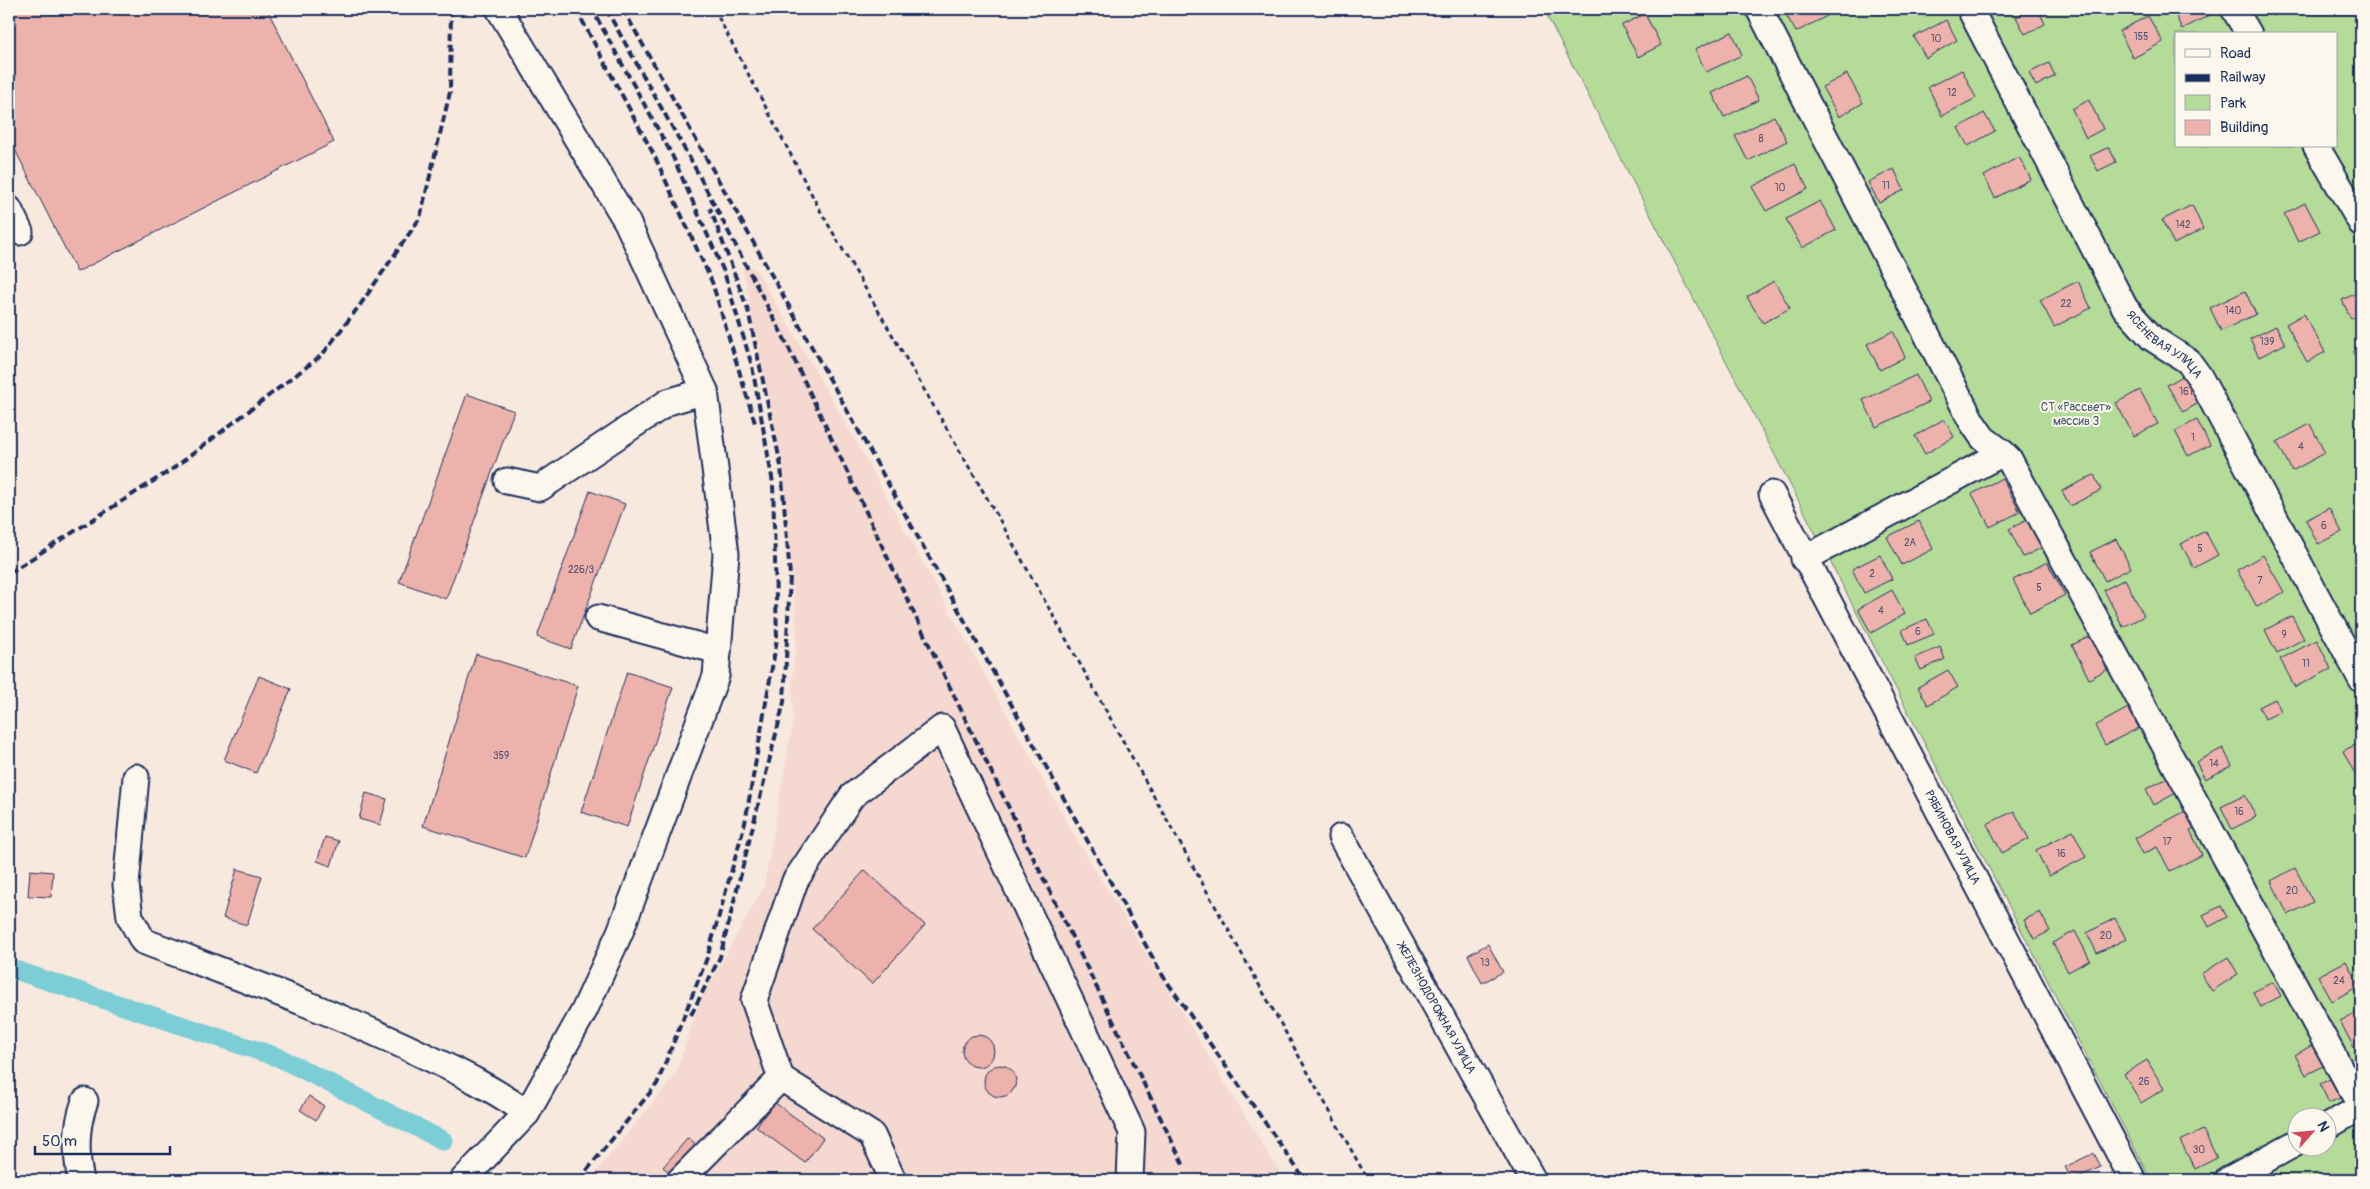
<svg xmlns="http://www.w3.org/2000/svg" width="2370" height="1189" font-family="Pangolin,sans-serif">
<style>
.built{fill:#f5d8cf}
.green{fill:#b4db97;stroke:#68857a;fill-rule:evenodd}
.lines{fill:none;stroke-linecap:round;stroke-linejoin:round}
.canal{stroke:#7ccdd5;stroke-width:19}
.building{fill:#edb2ab;stroke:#1b2f5e}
.minor-casing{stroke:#1b2f5e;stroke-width:29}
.path{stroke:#1b2f5e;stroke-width:3;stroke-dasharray:5 4;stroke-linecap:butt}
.minor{stroke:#fbf7ec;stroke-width:25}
.rail{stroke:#1b2f5e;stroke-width:4;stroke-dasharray:8 4;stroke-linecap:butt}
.labels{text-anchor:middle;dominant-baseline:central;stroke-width:4;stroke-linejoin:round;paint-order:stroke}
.number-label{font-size:10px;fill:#505071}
.street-label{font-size:12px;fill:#1b2f5e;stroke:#fbf7ec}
.park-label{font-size:12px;fill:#415a6c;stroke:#fbf7ec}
</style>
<rect width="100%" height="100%" fill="#f8e9df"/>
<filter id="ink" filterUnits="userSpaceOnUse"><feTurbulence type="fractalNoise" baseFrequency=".02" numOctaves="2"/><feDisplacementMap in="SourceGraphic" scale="10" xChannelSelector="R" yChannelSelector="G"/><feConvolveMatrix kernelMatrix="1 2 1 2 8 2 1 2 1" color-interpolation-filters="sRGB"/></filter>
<g filter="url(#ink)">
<path class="built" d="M742 266 756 269 850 431 1068 825 1284 1180H589L675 1076 699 1004 764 886 793 721 792 682 797 634 783 466Z"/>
<path class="green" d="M1561 9H2361V1180H2151L1547 16ZM2176 34H2336V146H2176ZM2298 1116H2328V1146H2298Z"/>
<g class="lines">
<path class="canal" d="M9 968 280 1058 444 1141"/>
</g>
<path class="building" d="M9 9H267L334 142 77 272 9 138Z
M1793 9H1823L1827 16 1796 32 1785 13Z
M1900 9H1917L1903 15Z
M2033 9H2038L2045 24 2025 34 2016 17Z
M2176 9H2207L2210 15 2182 29 2173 10Z
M2269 9H2286L2273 16Z
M1645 14 1661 45 1638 57 1622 25Z
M2148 16 2163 42 2133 58 2119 31Z
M1946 20 1957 40 1926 58 1914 37Z
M1732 32 1742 55 1706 72 1695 49Z
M2049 63 2055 76 2036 86 2029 73Z
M1962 70 1976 98 1942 116 1928 87Z
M1847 74 1863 103 1839 117 1822 87Z
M1747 76 1759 100 1724 117 1712 93Z
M2089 100 2103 129 2086 138 2072 109Z
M1984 113 1995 131 1968 146 1958 128Z
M1774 116 1787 141 1748 161 1735 136Z
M2109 147 2116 162 2098 171 2090 156Z
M2019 157 2031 179 1995 198 1984 176Z
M1795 164 1808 189 1766 211 1752 187Z
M1894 169 1904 190 1879 203 1868 182Z
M1820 201 1836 230 1802 248 1786 219Z
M2305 203 2320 231 2298 242 2284 214Z
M2192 205 2203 229 2174 244 2162 220Z
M1774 281 1790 308 1763 323 1747 297Z
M2078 281 2091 308 2054 327 2040 300Z
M2245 291 2256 314 2221 331 2210 308Z
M2361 291V314L2351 319 2342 300Z
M2304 314 2325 352 2307 362 2286 324Z
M2276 326 2285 344 2259 357 2250 339Z
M1893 331 1905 357 1880 370 1867 344Z
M2361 348V367L2353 352Z
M2188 373 2204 400 2183 412 2167 385Z
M1916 375 1929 402 1876 427 1863 400Z
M2140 390 2158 424 2134 436 2116 403Z
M467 394 514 411 446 599 399 582Z
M1944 419 1954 437 1925 454 1915 436Z
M2197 420 2210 445 2188 456 2175 431Z
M2310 424 2325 453 2292 471 2277 442Z
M2094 475 2101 490 2070 506 2062 491Z
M2002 478 2020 512 1990 527 1972 494Z
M590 491 625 504 571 649 537 637Z
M2329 508 2342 532 2318 544 2306 520Z
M2031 518 2045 546 2023 557 2009 529Z
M1919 521 1933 549 1902 565 1887 537Z
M2205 531 2218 555 2194 568 2181 544Z
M2116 539 2131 568 2105 581 2090 552Z
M1880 555 1892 579 1864 593 1852 569Z
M2263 555 2284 592 2257 607 2237 570Z
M2047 562 2065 595 2030 613 2013 580Z
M2125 579 2144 616 2123 627 2104 590Z
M1892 590 1905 614 1871 633 1858 609Z
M2292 616 2304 639 2277 653 2265 630Z
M1927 619 1934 634 1908 645 1902 630Z
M2093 635 2110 668 2089 679 2072 645Z
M2317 640 2331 669 2295 687 2280 659Z
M1940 647 1945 659 1921 670 1915 658Z
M476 654 578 686 525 858 423 826Z
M1948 670 1958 687 1928 705 1918 687Z
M627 672 673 687 627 827 581 812Z
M259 676 291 689 256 773 224 760Z
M2275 699 2281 711 2265 719 2259 707Z
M2128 708 2139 728 2105 745 2095 726Z
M2361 742V771L2355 774 2343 751Z
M2223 748 2232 766 2205 779 2196 762Z
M2168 778 2176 793 2154 805 2146 789Z
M366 793 387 799 380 825 359 819Z
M2245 795 2256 817 2232 829 2221 807Z
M2195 806 2204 823 2190 830 2202 855 2170 871 2157 847 2143 854 2135 838Z
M2014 811 2029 839 2002 853 1987 824Z
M2073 831 2086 857 2049 876 2036 850Z
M325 837 339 841 331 866 317 861Z
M2295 868 2313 902 2288 915 2271 881Z
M237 869 262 876 247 925 223 918Z
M30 870 53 872 51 897 28 896Z
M865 870 925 925 872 984 812 929Z
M2221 906 2227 917 2209 927 2203 915Z
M2040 912 2050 931 2034 939 2024 920Z
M2115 918 2126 939 2097 953 2087 933Z
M2075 931 2090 960 2068 972 2053 943Z
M1488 944 1503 972 1482 983 1468 955Z
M2228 957 2238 974 2212 991 2201 974Z
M2346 961 2359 986 2332 1001 2318 976Z
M2273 982 2281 996 2260 1007 2253 992Z
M2361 1010V1047L2355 1050 2340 1021Z
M962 1051a16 16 0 1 1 32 0a16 16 0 1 1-32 0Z
M2314 1044 2325 1065 2306 1075 2295 1055Z
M2147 1060 2164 1089 2141 1103 2124 1074Z
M984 1081a16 16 0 1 1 32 0a16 16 0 1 1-32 0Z
M2330 1079 2340 1098 2329 1103 2320 1084Z
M309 1096 324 1106 316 1120 300 1110Z
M774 1102 823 1138 805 1163 756 1127Z
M2203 1130 2217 1158 2195 1169 2180 1141Z
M688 1138 698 1147 673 1176 663 1167Z
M2094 1153 2101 1167 2072 1180 2065 1167Z"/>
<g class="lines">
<defs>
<g id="minor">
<path d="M1759 9 1972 422 1983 438 2003 453"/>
<path id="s1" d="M1970 9 2125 308 2152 338 2188 361 2199 376 2361 679"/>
<path d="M2234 9 2249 34"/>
<path d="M2316 146 2361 223"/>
<path d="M9 209 20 232"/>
<path d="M507 481 540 488 668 402 705 391"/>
<path id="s2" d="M1772 494 2133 1180"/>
<path d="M1804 559 2003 453 2009 459 2361 1107"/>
<path d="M598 618 718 651"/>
<path d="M136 777 126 885 130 917 143 941C237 977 333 1011 425 1056 461 1073 494 1089 527 1113"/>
<path id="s3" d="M1341 837 1533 1180"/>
<path d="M781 1078 754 1000 795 881 852 796 942 728 1132 1132 1130 1180"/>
<path d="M2328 1126 2361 1107"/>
<path d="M81 1180C75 1153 75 1128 85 1101"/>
<path d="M463 1180 527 1113 584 1011 620 932 716 676 726 554 705 391 627 222 499 9"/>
<path d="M680 1180 781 1078 872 1135 893 1180"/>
<path d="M2228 1180 2298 1142"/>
</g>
</defs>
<use href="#minor" class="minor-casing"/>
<path class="path" d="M714 9 821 212 998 517 1368 1180"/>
<use href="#minor" class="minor"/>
<path class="rail" d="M576 9 654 155 712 282 755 423
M606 9 694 166 784 338 918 622 1185 1168
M623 9 1163 976 1305 1180
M9 573 174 468 322 355 360 305 420 218 450 92 451 9
M691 1015 720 957 784 702 790 576 781 466 748 310 710 208
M579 1180 657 1084 707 958 745 823 777 639 773 483 752 366 724 272 672 155 592 9"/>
</g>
</g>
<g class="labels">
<g class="number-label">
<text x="2141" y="37">155</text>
<text x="1936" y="39">10</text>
<text x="1952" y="93">12</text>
<text x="1761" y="139">8</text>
<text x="1886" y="186">11</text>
<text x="1780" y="188">10</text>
<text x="2183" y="225">142</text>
<text x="2066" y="304">22</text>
<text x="2233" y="311">140</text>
<text x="2267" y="342">139</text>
<text x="2186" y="392">161</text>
<text x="2193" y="438">1</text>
<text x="2301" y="447">4</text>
<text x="2324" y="526">6</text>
<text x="1910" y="543">2А</text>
<text x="2200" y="549">5</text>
<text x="581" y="570">226/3</text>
<text x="1872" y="574">2</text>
<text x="2260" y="581">7</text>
<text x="2039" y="588">5</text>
<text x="1881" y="611">4</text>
<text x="1918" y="632">6</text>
<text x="2284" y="635">9</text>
<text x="2306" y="664">11</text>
<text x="501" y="756">359</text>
<text x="2214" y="764">14</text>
<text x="2239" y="812">16</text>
<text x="2167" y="842">17</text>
<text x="2061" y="854">16</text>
<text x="2292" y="891">20</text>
<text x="2106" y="936">20</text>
<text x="1485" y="963">13</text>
<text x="2339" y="981">24</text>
<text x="2144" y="1082">26</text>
<text x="2199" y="1150">30</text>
</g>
<g class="street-label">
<text stroke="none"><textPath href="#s1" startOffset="391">ЯСЕНЕВАЯ УЛИЦА</textPath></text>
<text stroke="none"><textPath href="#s2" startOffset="388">РЯБИНОВАЯ УЛИЦА</textPath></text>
<text stroke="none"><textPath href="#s3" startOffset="196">ЖЕЛЕЗНОДОРОЖНАЯ УЛИЦА</textPath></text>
</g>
<g class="park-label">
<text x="2076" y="407">СТ «Рассвет»<tspan x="2076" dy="14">массив 3</tspan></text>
</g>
</g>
<rect width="2370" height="1189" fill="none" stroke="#fbf7ec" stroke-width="30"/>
<rect x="15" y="15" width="2340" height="1159" fill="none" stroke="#1b2f5e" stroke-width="2" filter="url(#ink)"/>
<rect x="2175" y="32" width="162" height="115" fill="#fbf7ec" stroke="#a1a7b3"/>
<rect x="2185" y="49" width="25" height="8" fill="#fbf7ec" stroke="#a1a7b3"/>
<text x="2220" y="58" font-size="15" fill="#1b2f5e">Road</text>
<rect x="2185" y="74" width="25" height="8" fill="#1b2f5e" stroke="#a1a7b3"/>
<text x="2220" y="82" font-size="15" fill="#1b2f5e">Railway</text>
<rect x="2185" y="95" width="25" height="15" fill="#b4db97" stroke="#a1a7b3"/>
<text x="2220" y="108" font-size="15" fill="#1b2f5e">Park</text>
<rect x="2185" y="120" width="25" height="15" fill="#edb2ab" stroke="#a1a7b3"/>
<text x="2220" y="132" font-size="15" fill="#1b2f5e">Building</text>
<g transform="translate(2312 1132) rotate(63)"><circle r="24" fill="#fbf7ec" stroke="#a1a7b3"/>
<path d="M0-4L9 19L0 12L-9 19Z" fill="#d1495b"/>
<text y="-8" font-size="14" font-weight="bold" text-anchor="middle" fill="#1b2f5e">N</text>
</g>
<path d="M35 1146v8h135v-8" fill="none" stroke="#1b2f5e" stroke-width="2.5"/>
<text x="42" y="1146" font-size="15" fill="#1b2f5e" stroke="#fbf7ec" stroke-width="4" paint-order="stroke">50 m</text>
</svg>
